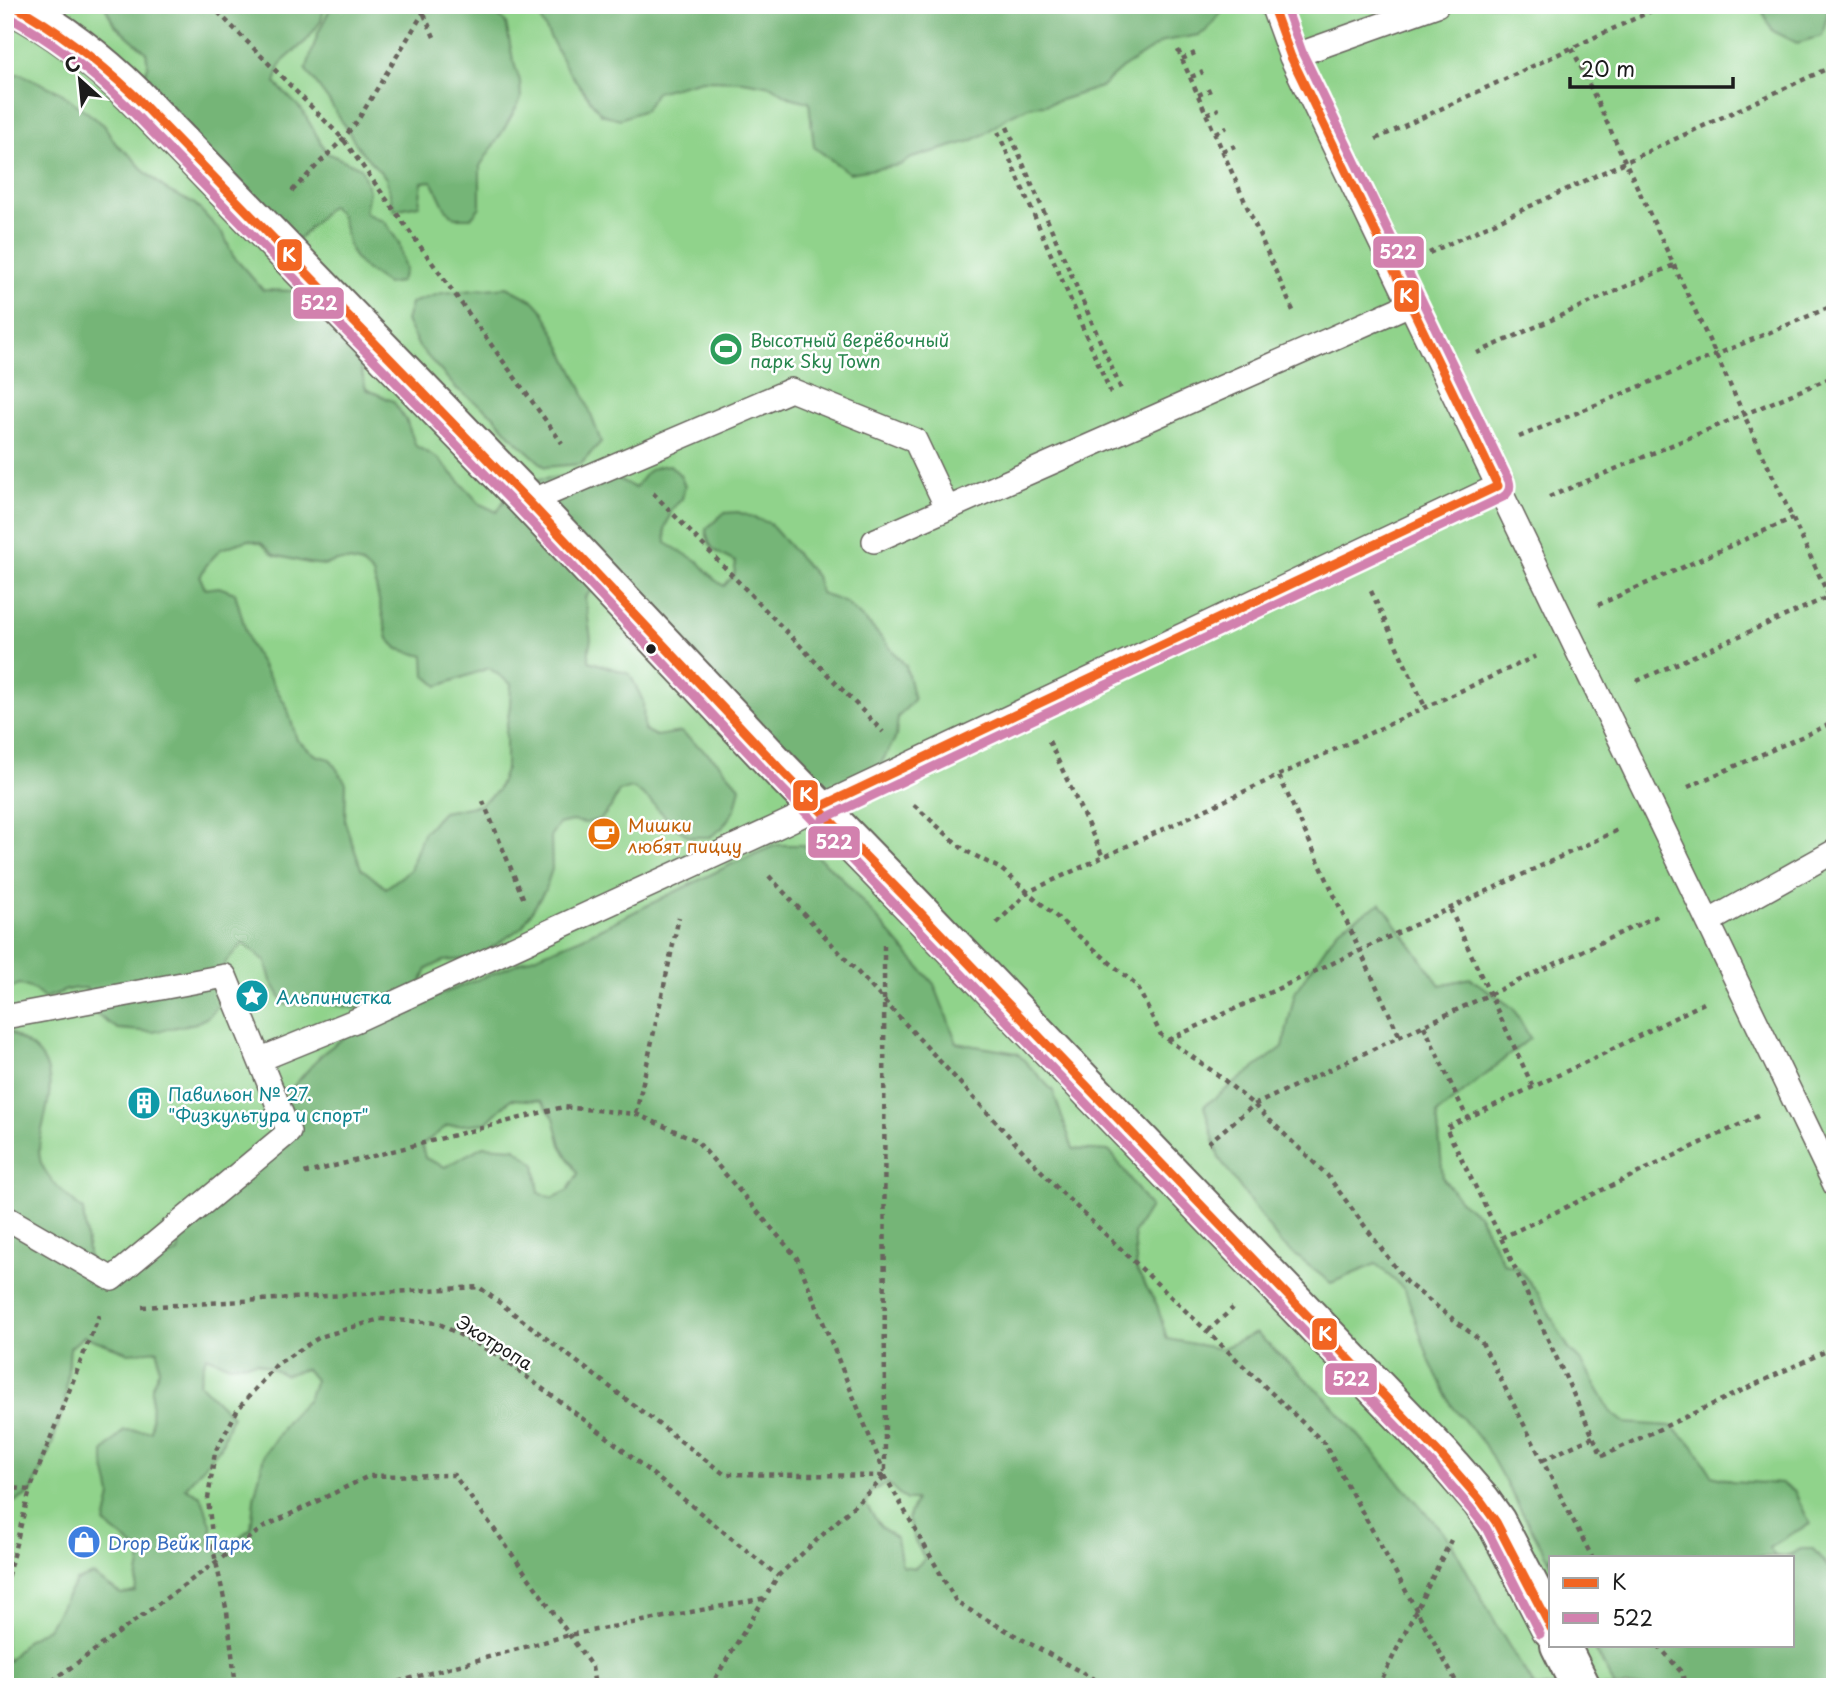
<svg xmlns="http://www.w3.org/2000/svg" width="1840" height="1692" font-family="'Playpen Sans',sans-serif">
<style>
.green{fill:#90d38b;stroke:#567854;stroke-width:2;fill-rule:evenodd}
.forest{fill:#74b577;stroke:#48684a;stroke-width:2;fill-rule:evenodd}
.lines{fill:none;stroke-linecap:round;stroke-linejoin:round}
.lane-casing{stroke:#68645d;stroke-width:26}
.street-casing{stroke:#68645d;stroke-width:42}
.path{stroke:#68645d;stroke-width:4.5;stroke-dasharray:5 5;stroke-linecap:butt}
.lane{stroke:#fff;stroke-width:23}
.street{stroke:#fff;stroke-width:38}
.path-bridge{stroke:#68645d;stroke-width:4.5;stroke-dasharray:5 5;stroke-linecap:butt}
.bus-1-casing{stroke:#fff;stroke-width:14}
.bus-2-casing{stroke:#fff;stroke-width:14}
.bus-1{stroke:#f26522;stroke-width:9}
.bus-2{stroke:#d281ae;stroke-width:9}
.bus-dot{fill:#1c1c1c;stroke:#fff;stroke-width:2.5}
.labels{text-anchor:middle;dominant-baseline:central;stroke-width:5;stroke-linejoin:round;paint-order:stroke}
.leisure-label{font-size:18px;fill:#27864d;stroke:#fff;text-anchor:start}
.food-label{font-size:18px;fill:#c56008;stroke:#fff;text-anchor:start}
.culture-label{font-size:18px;fill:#0d838f;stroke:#fff;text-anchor:start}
.street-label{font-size:18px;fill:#1c1c1c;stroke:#fff}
.shop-label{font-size:18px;fill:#366cbe;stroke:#fff;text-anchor:start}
.line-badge{stroke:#fff;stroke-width:2.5}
.badge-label{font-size:19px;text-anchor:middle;font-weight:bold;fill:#fff}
</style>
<rect width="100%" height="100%" fill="#fff"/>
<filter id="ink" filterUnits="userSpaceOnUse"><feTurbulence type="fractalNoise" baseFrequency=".0143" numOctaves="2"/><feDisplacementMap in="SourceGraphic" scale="14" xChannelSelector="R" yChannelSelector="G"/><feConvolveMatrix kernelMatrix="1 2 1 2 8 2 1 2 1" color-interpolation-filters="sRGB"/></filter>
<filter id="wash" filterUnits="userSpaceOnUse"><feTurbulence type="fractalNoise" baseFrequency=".00686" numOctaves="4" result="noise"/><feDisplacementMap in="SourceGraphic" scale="28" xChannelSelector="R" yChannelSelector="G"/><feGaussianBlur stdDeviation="1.57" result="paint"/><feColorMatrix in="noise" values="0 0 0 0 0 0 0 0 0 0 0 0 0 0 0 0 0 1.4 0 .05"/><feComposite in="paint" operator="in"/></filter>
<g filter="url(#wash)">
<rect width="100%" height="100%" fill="#f4ebd7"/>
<path class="green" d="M5 5H1835V1687H5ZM1551 1557H1793V1645H1551Z"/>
<path class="forest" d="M104 5H325L321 21 306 41 281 63 275 83 302 110 327 153 361 168 369 191 365 213 385 222 399 243 405 270 400 282 387 284C377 277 364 270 356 260 343 244 349 215 330 206L302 236 291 243 142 79 148 66 146 52 114 24Z
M332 5H486L506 23 513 60 520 81 521 99 503 131 480 166V207L471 218H455L445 208 432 181 422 182 419 205 394 210 386 178 360 150 329 101 306 70 318 33Z
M538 5H1224L1222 12 1206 31 1199 35 1164 41 1121 69 1101 87 1045 105 1031 106 1009 116 983 135 971 141 912 158 900 165 849 173 814 147 809 102 789 97 771 86 743 81 702 80 656 92 645 110 620 119 601 114 567 69 541 20Z
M1759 5H1828L1829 8 1822 36 1797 43 1773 31Z
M5 74H21L60 92 104 125 116 144 132 157 144 171 168 191 195 204 224 235 233 256 263 290 294 291 321 309 356 350 366 389 393 401 406 420 416 446 439 459 480 504 497 512 507 496 523 482 603 471 635 488C646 472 650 466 670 465L680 475 685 486 682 499 672 509 665 529 666 543 699 562 715 580 724 586 734 575 736 562C719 554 707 550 706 529L724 513 738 512 769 523 816 576 821 593 846 603 872 627 906 666 914 700 898 717 896 737 879 767 872 788 854 807 841 812 746 738 712 727 695 694 661 659 635 646 597 585 585 597 591 639 589 649V661L630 674 643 701 644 730 656 736 681 732 717 761 740 787 735 809 722 828 710 837H690L679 830 648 799 633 788 619 791 611 807 601 819 586 823 572 821 559 824 551 835 552 869 545 890 522 927 481 955 468 959 443 961 427 969 420 986 357 1009 325 1003 285 1005 271 981 266 962 243 943 224 964 229 994 208 1017 196 1023 153 1032 118 1029 94 1013 86 988C68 987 61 993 44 998L33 989 19 984 7 991 8 995 5 1007ZM248 540 261 543 274 555 308 563 324 565 337 561H349L362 564 373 574 388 639 398 649 424 656 425 675 438 686 489 668 511 684 510 705 506 732V768L497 791 479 805 443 812 423 833 410 870 386 888 361 868 345 822 346 783 330 759 316 755 297 740 287 707 250 645 235 593 219 587 205 589 200 577 207 564 221 549Z
M507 287 534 301 544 312 581 387 601 442 581 464 545 467 513 438 492 414 457 389 419 347 406 321 411 303 442 293Z
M776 845H804L840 876 934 984 957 1043 1017 1053 1053 1091 1073 1149 1110 1151 1150 1207 1134 1233 1137 1271 1157 1305 1167 1339 1221 1349 1256 1333 1325 1397 1450 1540 1498 1628 1534 1687H5V1656L8 1661 28 1639 48 1628 76 1581 93 1575 121 1594 135 1592 142 1553 105 1524 111 1495 104 1463V1451L124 1430 151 1431 152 1386 159 1370 158 1350 129 1353 84 1336 70 1348 65 1403 52 1445 31 1493 5 1507V1027C18 1042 36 1044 45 1063 61 1097 30 1139 42 1165 51 1184 68 1197 83 1210L89 1261 102 1276 143 1254 167 1257 178 1253 185 1213 272 1136 290 1090 322 1054 355 1029 581 938 732 864ZM511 1099 541 1101 554 1118 561 1145 578 1174 567 1191 553 1198 539 1193 535 1164 515 1148 483 1146 445 1167 425 1158 422 1145 447 1126 486 1123ZM206 1356 230 1365 257 1362 285 1375 306 1369 315 1380 308 1399 288 1420 264 1455 254 1499 251 1528 232 1543 226 1552 210 1543 212 1527 201 1496 185 1488 221 1446 232 1416 199 1383ZM888 1484 906 1500H916L908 1519 915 1541 925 1559 915 1568 902 1566 897 1539 881 1527 866 1505 872 1490Z
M1381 903 1440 985 1470 978 1513 1008 1530 1038 1437 1114 1443 1178 1462 1203 1478 1214 1504 1264 1518 1268 1537 1291 1569 1349 1582 1362 1611 1412 1625 1423 1671 1426 1693 1445 1712 1475 1732 1481 1782 1484 1794 1490 1810 1524 1791 1534 1769 1548 1775 1556 1785 1557 1801 1549H1813L1828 1567 1835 1568V1687H1615L1593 1645H1793V1557H1551V1564L1484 1444 1452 1406 1430 1362 1405 1290 1376 1264 1331 1283 1280 1243 1219 1158 1204 1106 1283 1047 1295 992 1338 929Z"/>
</g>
<g filter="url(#ink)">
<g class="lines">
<defs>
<path id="lane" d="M1272 5 1291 57 1835 1185
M1291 57 1437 5
M529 502 791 390 915 440 947 508
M874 541 1410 304
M1708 922 1835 851
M5 1017 225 976 289 1132 112 1279 5 1217
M261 1059 357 1020 783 824 1498 486"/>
<path id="street" d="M13 5C59 29 97 59 134 95L529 502 781 770 911 903 1441 1455 1481 1501 1496 1522 1551 1628
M1560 1645 1581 1687"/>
</defs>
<use href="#lane" class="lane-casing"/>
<use href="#street" class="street-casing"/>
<path class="path" d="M211 5 343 139 562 443
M420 5 434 37
M1572 48 1835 609
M1178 50 1294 313
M1182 59 1195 53
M1191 77 1203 72
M1198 95 1211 90
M1207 114 1219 109
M1007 127 1121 389
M998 132 1111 393
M1215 133 1227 127
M1376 139 1664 5
M1222 151 1235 146
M292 191 343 139 358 120 428 5
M1429 253 1835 65
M1477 353 1674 265
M1519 437 1835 305
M653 493 883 732
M1549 497 1835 376
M1371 591 1425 707
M1598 605 1793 518
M1637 681 1835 594
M1049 741 1103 857
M1279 776 1400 1037
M1688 787 1835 722
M483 801 524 900
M914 805 964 850 1001 869 1137 986 1161 1035 1218 1075 1254 1105 1327 1175 1406 1282 1481 1341 1592 1557
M769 876 1057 1188 1324 1443 1459 1687
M1450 909 1533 1087
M997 923 1028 892 1536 656
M884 945 885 1476 957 1603 1108 1687
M1704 1003 1605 1053 1446 1128 1501 1238 1602 1456 1835 1347
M1424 1026 1467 1118
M1168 1040 1620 829
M636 1114 679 917
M1208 1143 1254 1105 1661 914
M306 1170 307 1173 563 1107 636 1114 696 1140 797 1258 884 1472
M1501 1238 1758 1116
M142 1307 479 1287 724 1474 885 1476
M1208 1331 1233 1308
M1543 1460 1593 1437
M5 1487 30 1490 99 1315
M5 1586 30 1490
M1658 1645 1682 1673 1686 1687
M44 1687 264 1527 369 1476 454 1475 497 1533 592 1667 595 1687
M379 1687 569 1635 765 1598
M710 1687 778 1576 885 1477
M1378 1687 1451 1540"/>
<use href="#lane" class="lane"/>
<use href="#street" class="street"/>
<path class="path-bridge" d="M236 1687 227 1612 214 1553 208 1499 215 1452 238 1409 277 1364 320 1337 380 1319 438 1323 499 1356 607 1437 778 1576"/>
<defs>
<path id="bus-1" d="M13 5C58 30 97 60 134 95L529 502 781 770 911 903 1441 1455 1481 1501 1496 1522 1551 1628
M818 808 1498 486 1291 57 1272 5"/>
<path id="bus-2" d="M7 16C51 40 89 69 125 104L520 510 772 778 902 912 1432 1463 1471 1509 1486 1528 1540 1634
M823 819 1503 497C1509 493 1511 488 1509 481L1302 52 1285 5"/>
</defs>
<use href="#bus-1" class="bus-1-casing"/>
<use href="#bus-2" class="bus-2-casing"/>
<use href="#bus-1" class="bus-1"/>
<use href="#bus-2" class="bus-2"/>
</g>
</g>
<defs>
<symbol id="stadium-disc" viewBox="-11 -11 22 22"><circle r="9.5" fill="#2e9e5b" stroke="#fff"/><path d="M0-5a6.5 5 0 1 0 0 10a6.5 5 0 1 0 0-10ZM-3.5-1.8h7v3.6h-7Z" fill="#fff"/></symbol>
<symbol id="cafe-disc" viewBox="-11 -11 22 22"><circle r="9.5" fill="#e8710a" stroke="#fff"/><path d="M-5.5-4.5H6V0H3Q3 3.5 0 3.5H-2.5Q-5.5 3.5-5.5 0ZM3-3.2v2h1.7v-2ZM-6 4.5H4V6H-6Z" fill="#fff"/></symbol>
<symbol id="sight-disc" viewBox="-11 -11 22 22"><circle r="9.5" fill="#0f9aa8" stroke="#fff"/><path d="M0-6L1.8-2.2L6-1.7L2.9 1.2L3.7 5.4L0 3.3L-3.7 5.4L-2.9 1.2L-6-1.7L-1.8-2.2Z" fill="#fff"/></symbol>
<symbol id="building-disc" viewBox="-11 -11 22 22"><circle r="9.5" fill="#0f9aa8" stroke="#fff"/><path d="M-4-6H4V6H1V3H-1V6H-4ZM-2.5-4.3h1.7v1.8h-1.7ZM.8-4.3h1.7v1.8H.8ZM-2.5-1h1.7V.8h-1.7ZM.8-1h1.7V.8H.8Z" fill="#fff"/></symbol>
<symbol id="shop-disc" viewBox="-11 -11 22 22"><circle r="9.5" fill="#3f7fe0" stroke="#fff"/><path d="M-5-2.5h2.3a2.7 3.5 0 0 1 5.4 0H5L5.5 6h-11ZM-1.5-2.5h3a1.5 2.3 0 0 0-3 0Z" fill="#fff"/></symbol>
</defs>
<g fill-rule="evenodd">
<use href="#stadium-disc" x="707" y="330" width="38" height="38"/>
<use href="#cafe-disc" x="585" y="815" width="38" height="38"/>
<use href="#sight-disc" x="233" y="977" width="38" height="38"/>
<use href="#building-disc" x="125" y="1084" width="38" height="38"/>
<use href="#shop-disc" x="65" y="1523" width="38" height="38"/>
</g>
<circle class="bus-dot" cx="651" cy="649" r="6"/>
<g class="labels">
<g class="leisure-label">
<text x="750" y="339">Высотный верёвочный<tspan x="750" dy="21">парк Sky Town</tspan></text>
</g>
<g class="food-label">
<text x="628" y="824">Мишки<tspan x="628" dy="21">любят пиццу</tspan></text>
</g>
<g class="culture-label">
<text x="276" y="996">Альпинистка</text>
<text x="168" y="1093">Павильон № 27.<tspan x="168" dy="21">"Физкультура и спорт"</tspan></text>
</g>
<g class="street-label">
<text transform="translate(495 1342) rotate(32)">Экотропа</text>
</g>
<g class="shop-label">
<text x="108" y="1542">Drop Вейк Парк</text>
</g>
</g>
<g class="line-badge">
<rect x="1372" y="235" width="53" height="34" rx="7" fill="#d281ae"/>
<rect x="276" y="238" width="27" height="34" rx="7" fill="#f26522"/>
<rect x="1393" y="279" width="27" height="34" rx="7" fill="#f26522"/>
<rect x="292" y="286" width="53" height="34" rx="7" fill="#d281ae"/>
<rect x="792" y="779" width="27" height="33" rx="7" fill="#f26522"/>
<rect x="807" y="825" width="54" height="34" rx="7" fill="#d281ae"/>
<rect x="1311" y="1317" width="27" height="34" rx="7" fill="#f26522"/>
<rect x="1324" y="1362" width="54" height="34" rx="7" fill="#d281ae"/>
</g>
<g class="badge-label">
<text x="1398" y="259">522</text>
<text x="289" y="262">К</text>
<text x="1406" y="303">К</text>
<text x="319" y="310">522</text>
<text x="806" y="802">К</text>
<text x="834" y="849">522</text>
<text x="1325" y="1341">К</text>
<text x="1351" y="1386">522</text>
</g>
<rect width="1840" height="1692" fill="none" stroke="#fff" stroke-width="28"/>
<rect x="1549" y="1556" width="245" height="91" fill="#ffffff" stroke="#a4a4a4" stroke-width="2"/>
<rect x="1563" y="1578" width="35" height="10" fill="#f26522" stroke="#a4a4a4" stroke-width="2"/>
<text x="1612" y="1590" font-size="21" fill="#1c1c1c">К</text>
<rect x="1563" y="1613" width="35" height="10" fill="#d281ae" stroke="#a4a4a4" stroke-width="2"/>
<text x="1612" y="1626" font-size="21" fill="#1c1c1c">522</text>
<g transform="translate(80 80) rotate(333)" stroke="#ffffff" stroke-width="5" paint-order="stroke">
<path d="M0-5L12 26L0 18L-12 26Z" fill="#1c1c1c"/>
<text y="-10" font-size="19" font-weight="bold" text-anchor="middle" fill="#1c1c1c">С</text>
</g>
<path d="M1570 77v10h163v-10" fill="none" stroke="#1c1c1c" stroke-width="3.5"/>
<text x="1581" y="77" font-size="21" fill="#1c1c1c" stroke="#ffffff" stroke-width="5" paint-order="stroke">20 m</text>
</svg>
